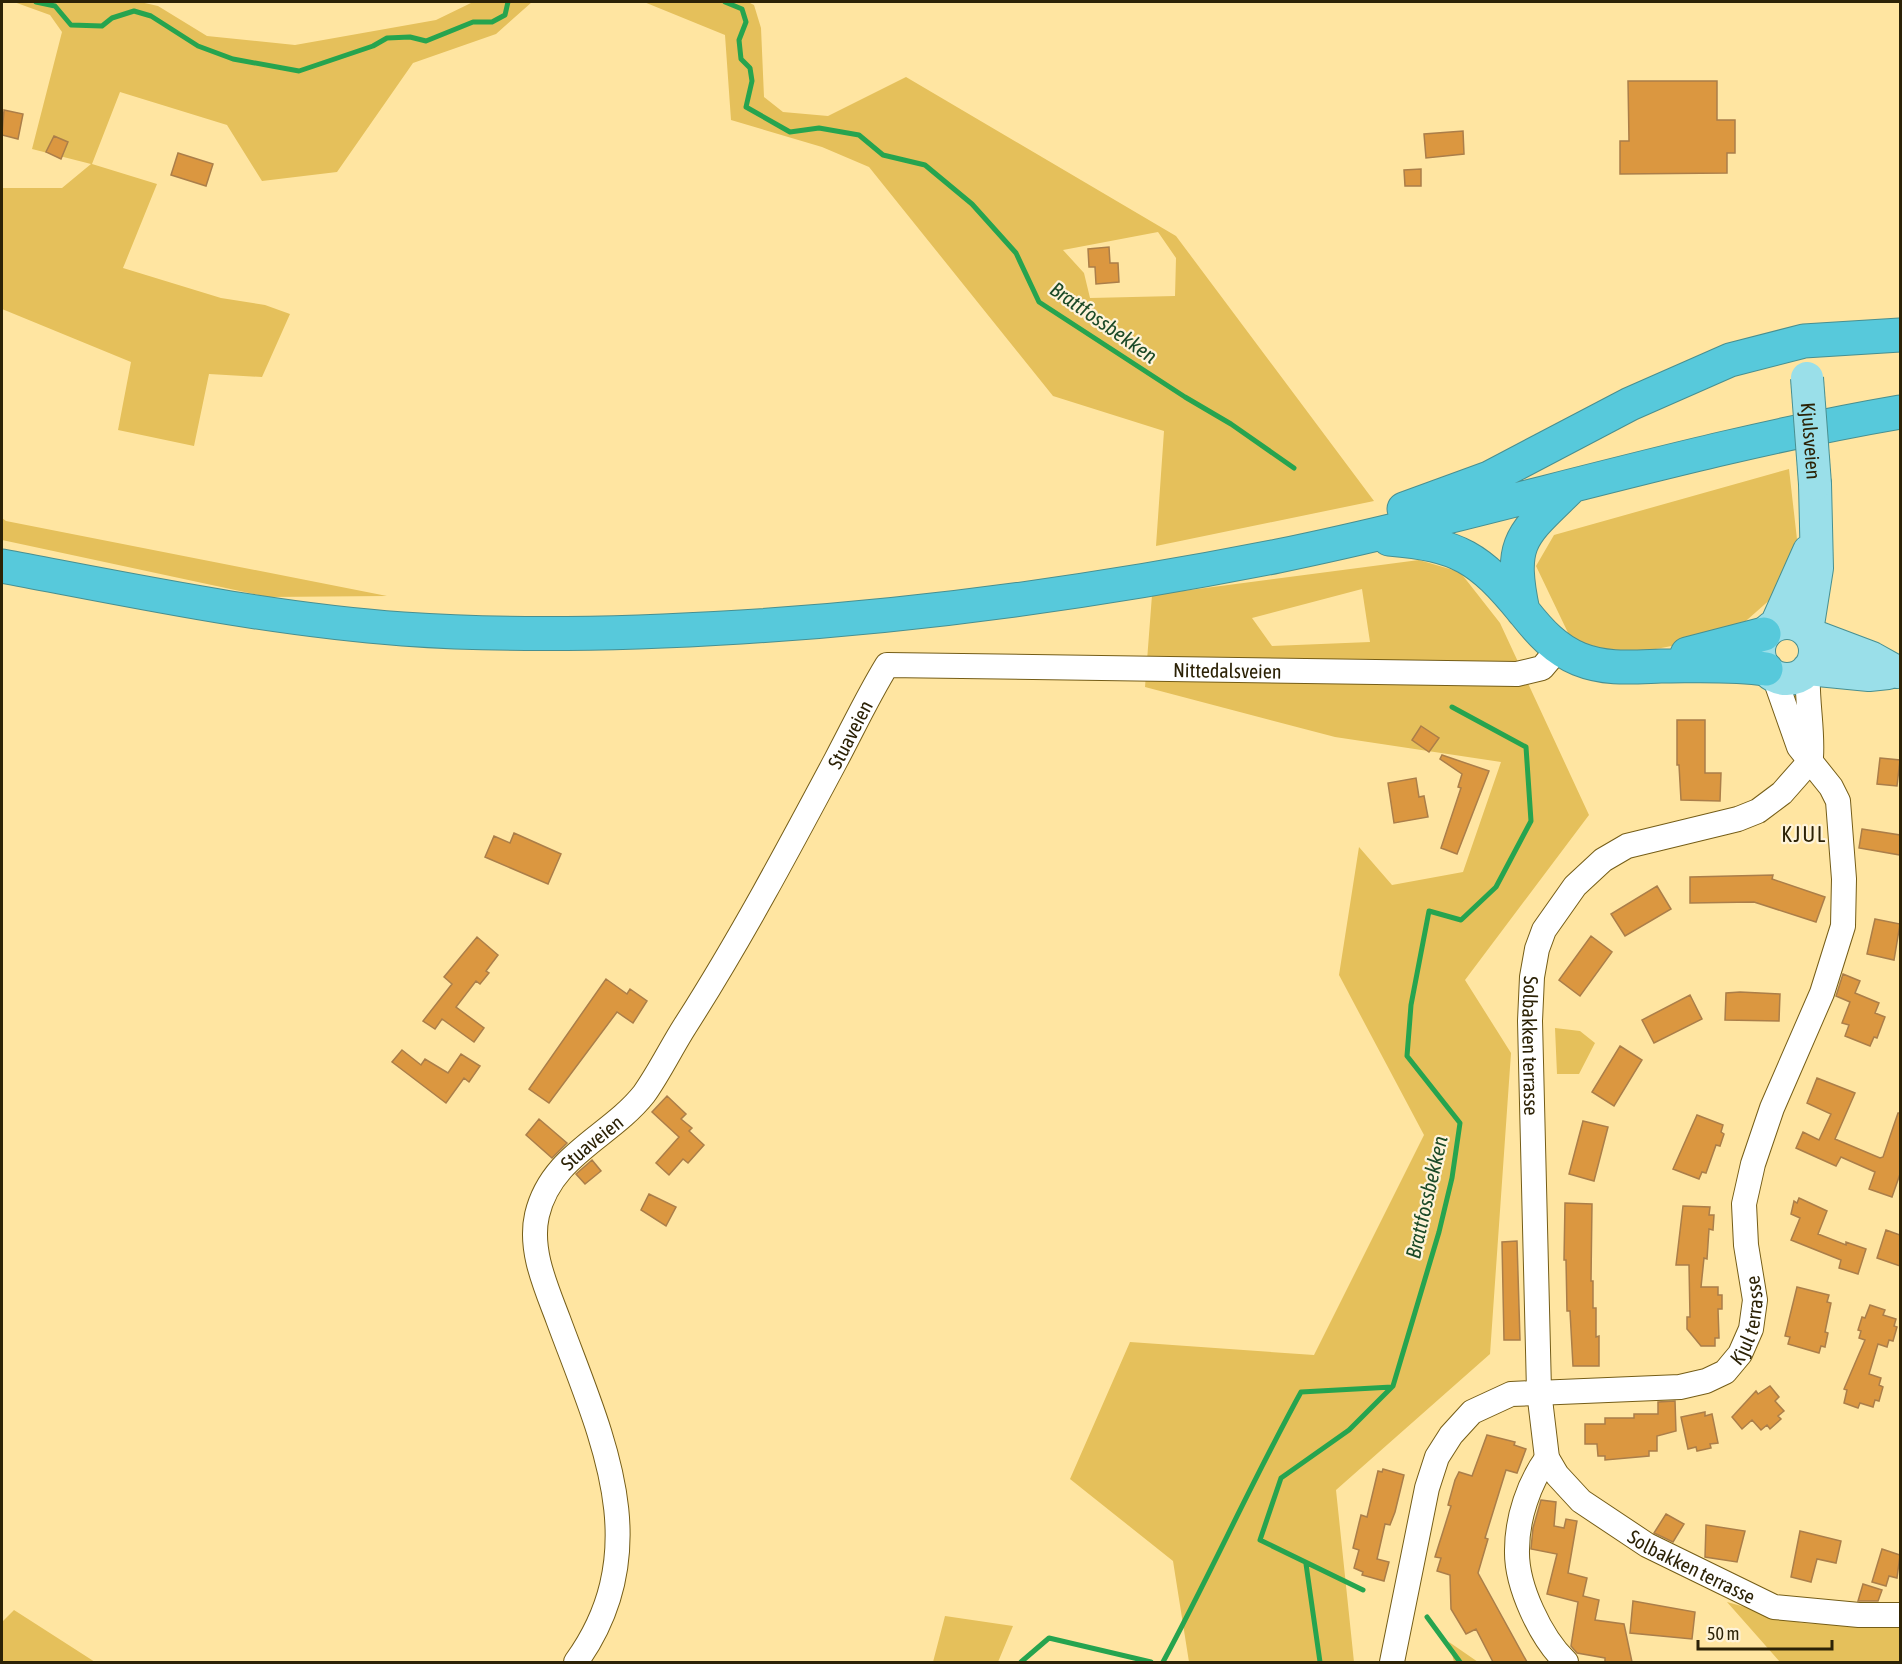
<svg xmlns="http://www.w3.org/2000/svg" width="1902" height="1664" font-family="'Asap Condensed',sans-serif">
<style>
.green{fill:#e5c05b;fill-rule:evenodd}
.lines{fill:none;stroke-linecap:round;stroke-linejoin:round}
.stream{stroke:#26a44f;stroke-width:5}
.building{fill:#db9740;stroke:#ab7e49;stroke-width:1.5}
.minor-casing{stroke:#755d17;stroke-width:26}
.major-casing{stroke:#488f90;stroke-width:34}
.highway-casing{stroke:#488f90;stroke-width:35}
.minor{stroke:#fff;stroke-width:24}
.major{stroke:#9adfe9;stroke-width:32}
.highway{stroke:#57c9db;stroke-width:33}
.major-bridge-casing{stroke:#488f90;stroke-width:34;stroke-linecap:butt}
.major-bridge{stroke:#9adfe9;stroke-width:32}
.labels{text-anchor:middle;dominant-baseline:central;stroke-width:4.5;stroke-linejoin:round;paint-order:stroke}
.street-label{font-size:20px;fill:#2c2206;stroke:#fef3d9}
.water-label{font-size:21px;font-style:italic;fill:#1c4a27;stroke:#fef3d9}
.quarter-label{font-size:22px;letter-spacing:1.5px;fill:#2c2206;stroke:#fef3d9}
</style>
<rect width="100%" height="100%" fill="#ffe5a1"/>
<path class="green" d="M14 2H140L158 6 207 36 295 45 436 20 473 2H532L496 34 413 63 337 172 262 181 227 125 120 92 92 164 157 184 123 268 221 298 265 305 290 314 262 377 209 374 194 446 118 430 131 362 2 309V188H62L91 164 32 149 62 32 50 15Z
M644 2H748L754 5 761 28 764 97 783 112 828 116 906 77 1176 236 1374 501 1156 546 1164 431 1053 396 869 167 822 147 731 120 725 35ZM1158 232 1176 258 1175 296 1090 298 1084 273 1063 250Z
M1789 469 1798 548 1773 597 1730 635 1624 655 1571 639 1536 566 1554 535Z
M2 518 6 521 387 596 268 597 2 540Z
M1419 560 1460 572 1500 623 1589 815 1465 980 1511 1053 1490 1354 1336 1490 1354 1662H1189L1173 1561 1070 1479 1130 1342 1314 1355 1424 1135 1339 975 1359 847 1392 885 1463 872 1501 762 1335 737 1145 687 1152 595ZM1362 589 1370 642 1272 646 1252 618Z
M1555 1028 1580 1031 1595 1043 1579 1074H1557Z
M1727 1602 1802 1623 1900 1628V1662H1780Z
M14 1610 95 1662H2V1622Z
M945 1616 1013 1626 998 1662H933Z
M1449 1642 1478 1662H1454Z"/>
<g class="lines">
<path class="stream" d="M36 2 55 6 71 25 102 26 112 18 134 11 151 16 198 46 233 59 299 71 373 46 387 38 410 37 426 41 473 22H492L505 15 508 2
M725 2 742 9 746 22 739 40 741 59 750 68 752 81 746 107 790 132 819 128 859 135 883 155 925 165 972 204 1016 253 1039 302 1185 397 1231 424 1294 468
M1306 1564 1320 1662
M1363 1590 1260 1540 1281 1478 1349 1430 1393 1386 1439 1232 1452 1178 1460 1123 1407 1056 1411 1005 1429 911 1461 920 1496 887 1531 821 1526 747 1452 707
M1427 1617 1460 1662
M1021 1662 1049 1638 1151 1662
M1163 1662C1211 1573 1252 1481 1301 1392L1392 1387"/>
</g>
<path class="building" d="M1628 81H1717V120H1735V153H1727V173L1620 174V141H1629Z
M4 110 23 114 18 139 2 135Z
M1463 131 1464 154 1426 158 1424 134Z
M54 136 68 142 61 159 46 152Z
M178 153 213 164 206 186 171 175Z
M1421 169V186H1405L1404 170Z
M1109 247 1110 263H1118L1119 282 1096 284 1095 267H1089L1088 249Z
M1677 720H1705V773H1721L1720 801 1681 800 1679 765H1677Z
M1421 726 1439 738 1429 752 1412 740Z
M1442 755 1489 771 1457 854 1441 848 1461 788 1458 787 1462 774 1440 759Z
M1880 758 1900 760 1897 786 1877 784Z
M1416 778 1419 797 1424 796 1428 817 1394 823 1388 783Z
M1862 829 1900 835V855L1859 848Z
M514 833 561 854 548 884 485 857 494 836 510 843Z
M1773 875 1772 879 1825 897 1816 922 1754 902 1690 903V877Z
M1657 886 1671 909 1625 936 1611 914Z
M1875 919 1900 924 1894 960 1867 954Z
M1591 936 1612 952 1580 996 1559 980Z
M477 937 498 955 486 971 489 973 480 984 476 981 456 1007 484 1028 474 1042 442 1019 435 1029 423 1021 452 984 444 977Z
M1843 974 1860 981 1855 993 1879 1003 1875 1013 1885 1017 1877 1038 1874 1037 1870 1046 1845 1036 1849 1025 1842 1023 1850 1002 1836 996Z
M606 979 627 994 630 989 647 1001 633 1023 617 1012 549 1103 529 1089Z
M1740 992 1780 994 1779 1021 1725 1020 1726 993Z
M1690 995 1702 1019 1654 1043 1642 1020Z
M1620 1046 1642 1060 1614 1106 1592 1092Z
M402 1050 421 1065 425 1059 448 1073 461 1054 480 1066 469 1082 464 1078 446 1103 392 1062Z
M1817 1078 1855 1093 1835 1139 1880 1158 1883 1157 1898 1113H1900V1174L1892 1197 1869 1189 1875 1172 1841 1157 1836 1166 1796 1148 1803 1132 1819 1140 1831 1114 1807 1103Z
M667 1096 686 1114 681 1119 692 1128 689 1131 704 1145 688 1163 683 1159 669 1175 656 1163 679 1137 652 1112Z
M1697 1115 1723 1125 1721 1132 1724 1134 1720 1146 1716 1145 1706 1173 1702 1172 1699 1179 1673 1169Z
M539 1119 567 1143 552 1158 526 1135Z
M1583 1121 1608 1127 1594 1181 1569 1174Z
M592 1160 601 1171 585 1184 576 1174Z
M649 1194 676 1207 666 1226 641 1210Z
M1799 1198 1827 1211 1818 1234 1846 1245V1242L1866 1249 1858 1274 1839 1268 1841 1260 1791 1240 1800 1218 1791 1214 1794 1201 1797 1203Z
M1565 1203 1592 1204 1591 1281H1593V1308H1596V1337L1599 1336V1366H1573L1570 1311H1567L1566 1260H1564Z
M1683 1206 1710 1207 1709 1215H1714L1713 1230 1709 1229 1707 1259 1704 1258 1701 1287H1718V1295H1722V1309H1718L1719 1338H1715V1346H1701L1687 1329V1317H1690L1689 1265H1676Z
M1886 1230 1900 1235V1266L1877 1258Z
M1517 1241 1520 1340H1504L1502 1242Z
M1797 1287 1829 1295 1827 1302 1831 1303 1825 1332 1828 1333 1825 1347 1821 1346 1819 1353 1788 1344 1790 1337 1785 1336Z
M1870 1305 1885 1310 1883 1315 1896 1319 1894 1326 1897 1327 1893 1341 1889 1340 1887 1347 1878 1344 1869 1374 1881 1378 1879 1385 1883 1387 1879 1401 1875 1400 1873 1407 1860 1403 1858 1408 1844 1403 1847 1390 1844 1389 1865 1340 1859 1338 1861 1331 1858 1330 1862 1317 1865 1318Z
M1770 1386 1779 1397 1775 1401 1784 1411 1778 1416 1781 1419 1770 1429 1767 1425 1761 1430 1752 1420 1742 1429 1732 1417 1756 1391 1758 1394Z
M1675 1401 1676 1431 1657 1436V1451H1649V1456L1605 1460V1456H1598L1597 1444H1585V1424H1605V1418H1634V1414H1658V1402Z
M1705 1412V1416L1712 1414 1718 1443 1710 1444 1711 1448 1697 1451 1696 1447 1688 1449 1681 1417Z
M1487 1435 1515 1442 1514 1445 1526 1449 1517 1473 1506 1470 1485 1538 1488 1539 1478 1573 1527 1662H1493L1476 1629 1466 1634 1451 1609 1450 1575 1437 1571 1441 1558 1435 1557 1451 1506 1448 1505 1455 1480 1459 1472 1472 1476Z
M1383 1469 1404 1475 1395 1512 1390 1525 1385 1524 1377 1559 1389 1562 1384 1581 1362 1575 1363 1572 1354 1568 1359 1550 1353 1548 1361 1515 1367 1517 1378 1471 1382 1472Z
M1541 1500 1556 1502 1554 1526 1564 1528 1566 1519 1577 1521 1568 1573 1587 1578 1583 1596 1599 1600 1595 1620 1624 1624 1632 1662H1605V1658L1577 1653 1571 1646 1578 1602 1547 1594 1557 1554 1531 1549 1533 1528Z
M1666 1514 1684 1524 1673 1542 1654 1533Z
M1706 1525 1745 1531 1737 1562 1705 1557Z
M1800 1531 1841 1541 1836 1563 1817 1559 1811 1582 1791 1577Z
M1882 1549 1900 1555 1897 1578 1889 1576 1886 1586 1872 1582Z
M1863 1584 1882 1590 1878 1601H1858Z
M1633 1601 1695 1612 1692 1639 1630 1633Z"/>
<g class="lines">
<defs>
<g id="minor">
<path d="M1808 669C1806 699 1813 728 1811 757"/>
<path id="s1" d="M1811 760 1782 793 1758 811 1738 819 1627 846 1603 860 1575 886 1544 930 1537 949 1532 977 1530 1021 1539 1391 1547 1458 1557 1475 1581 1501 1647 1545 1774 1607 1859 1615H1900"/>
<path d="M1547 1458C1529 1483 1517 1518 1517 1550 1516 1586 1541 1638 1566 1662"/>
<path id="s2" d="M576 1662C658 1548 601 1436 558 1319 546 1287 529 1250 537 1215 551 1155 610 1137 644 1094 659 1073 671 1048 685 1026 740 940 788 850 836 760 853 728 868 696 887 665L1517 674 1542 668 1559 648"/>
<path id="s3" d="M1392 1662 1427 1488 1437 1457 1451 1435 1472 1412 1511 1394 1680 1387 1706 1381 1725 1372 1740 1354 1751 1329 1755 1300 1746 1245 1744 1204 1753 1164 1772 1108 1822 993 1843 926 1844 879 1838 801 1831 787 1799 747 1774 676"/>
</g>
<path id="major" d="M1759 651a28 28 0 1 1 56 0a28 28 0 1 1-56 0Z
M1776 625 1809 551
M1807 631 1817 568 1815 484
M1811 635 1872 658 1897 672
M1808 669 1869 675 1888 673"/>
<path id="highway" d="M1404 509 1489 478 1630 404 1730 360 1804 341 1900 335
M1389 539C1459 545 1479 557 1524 612 1540 632 1555 649 1579 659 1606 670 1633 667 1661 666 1696 666 1731 664 1766 669
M2 566C135 591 267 619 403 629 516 637 628 634 741 627 922 616 1101 591 1278 556 1487 513 1690 448 1900 412
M1523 611C1508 540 1522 535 1571 487
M1687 654 1764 634"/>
</defs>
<use href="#minor" class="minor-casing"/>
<use href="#major" class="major-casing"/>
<use href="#highway" class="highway-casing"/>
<use href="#minor" class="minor"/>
<use href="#major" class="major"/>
<use href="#highway" class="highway"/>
<defs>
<g id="major-bridge">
<path id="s4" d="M1807 378 1815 484"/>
</g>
</defs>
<use href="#major-bridge" class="major-bridge-casing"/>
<use href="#major-bridge" class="major-bridge"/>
</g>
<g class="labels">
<g class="street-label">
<text stroke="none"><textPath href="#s4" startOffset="63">Kjulsveien</textPath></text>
<text stroke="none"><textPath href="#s2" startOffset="1467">Nittedalsveien</textPath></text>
<text stroke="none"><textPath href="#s2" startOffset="1048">Stuaveien</textPath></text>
<text stroke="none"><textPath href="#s1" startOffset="447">Solbakken terrasse</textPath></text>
<text stroke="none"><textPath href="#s2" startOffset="562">Stuaveien</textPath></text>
<text stroke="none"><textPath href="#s3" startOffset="586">Kjul terrasse</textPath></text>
<text stroke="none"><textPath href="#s1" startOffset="1044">Solbakken terrasse</textPath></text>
</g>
<g class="water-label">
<text transform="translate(1104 322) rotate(35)">Brattfossbekken</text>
<text transform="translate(1426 1197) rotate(-77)">Brattfossbekken</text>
</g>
<g class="quarter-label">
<text x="1804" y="834">KJUL</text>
</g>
</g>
<rect width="1902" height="1664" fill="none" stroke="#2c2206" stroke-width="6"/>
<path d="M1698 1640v9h134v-9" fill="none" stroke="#2c2206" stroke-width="3"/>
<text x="1707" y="1640" font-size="18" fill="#2c2206" stroke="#fef3d9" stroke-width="4.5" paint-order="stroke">50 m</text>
</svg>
